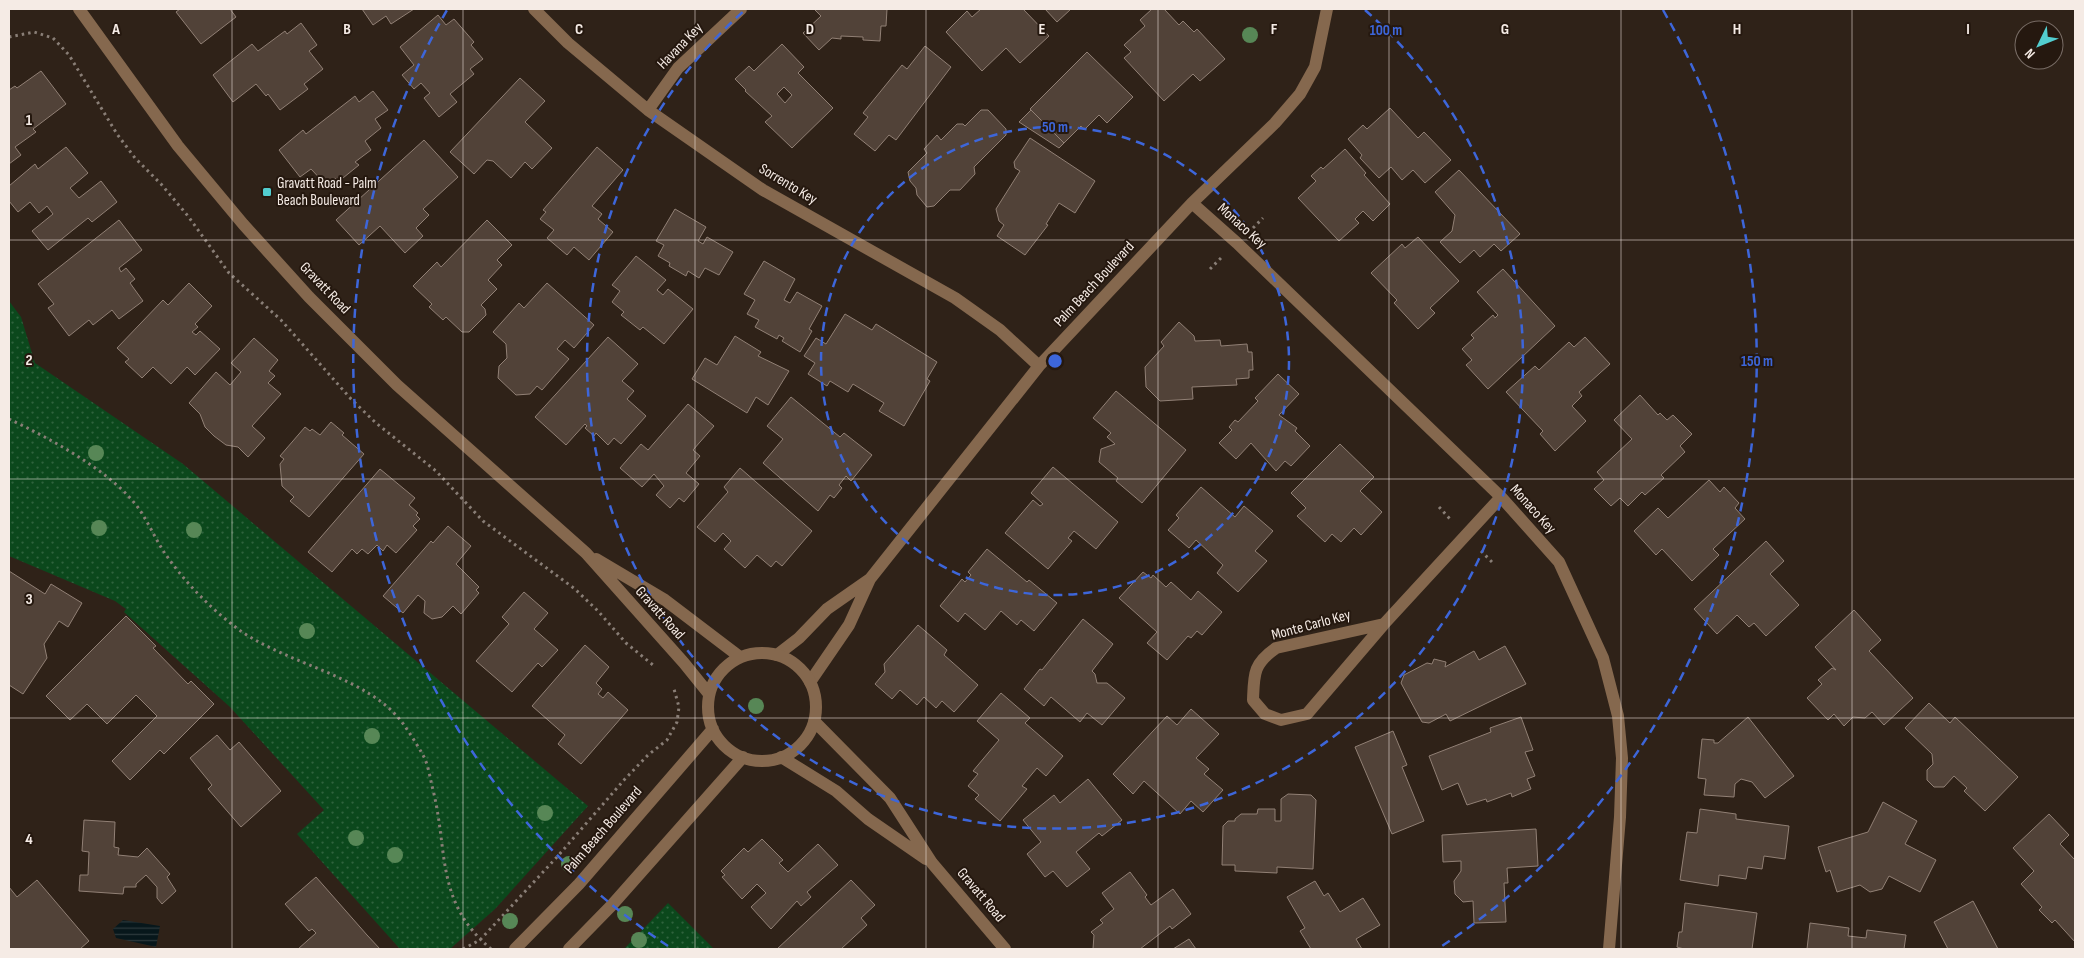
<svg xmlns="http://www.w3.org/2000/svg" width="2084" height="958" font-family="'Sofia Sans Condensed',sans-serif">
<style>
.park{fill:url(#park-dots)}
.water{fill:url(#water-rules)}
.building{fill:#514238;stroke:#918075;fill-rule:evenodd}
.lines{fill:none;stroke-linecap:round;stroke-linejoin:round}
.path{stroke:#897e76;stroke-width:3;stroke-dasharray:2.5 4;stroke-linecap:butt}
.minor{stroke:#85684e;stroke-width:12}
.tertiary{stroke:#85684e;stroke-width:12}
.tree{fill:#578756}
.grid{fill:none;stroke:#f5ebe5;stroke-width:1;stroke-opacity:0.55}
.ring{fill:none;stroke:#3d66da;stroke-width:2.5;stroke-dasharray:9 6}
.poi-dot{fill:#52cdcf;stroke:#25180f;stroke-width:2}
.labels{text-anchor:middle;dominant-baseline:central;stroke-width:4;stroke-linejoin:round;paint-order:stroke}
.street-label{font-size:15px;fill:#f5ebe5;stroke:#25180f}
.poi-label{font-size:15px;fill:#f5ebe5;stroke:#25180f;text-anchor:start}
.grid-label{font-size:16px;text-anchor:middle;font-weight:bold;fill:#f5ebe5;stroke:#25180f;stroke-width:4;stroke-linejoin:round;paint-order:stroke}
.centre{fill:#3d66da;stroke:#25180f;stroke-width:2.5}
.ring-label{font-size:15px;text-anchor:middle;font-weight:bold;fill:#3d66da;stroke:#25180f;stroke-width:4;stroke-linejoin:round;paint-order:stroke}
</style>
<defs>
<pattern id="park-dots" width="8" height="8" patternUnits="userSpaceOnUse" patternTransform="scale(1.25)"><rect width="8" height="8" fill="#0b481c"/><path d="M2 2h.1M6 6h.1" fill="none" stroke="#2f633d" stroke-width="1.8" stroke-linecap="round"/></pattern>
<pattern id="water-rules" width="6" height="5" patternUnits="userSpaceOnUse" patternTransform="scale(1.25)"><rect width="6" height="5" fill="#07171b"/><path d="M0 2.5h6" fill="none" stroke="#2c393c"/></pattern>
</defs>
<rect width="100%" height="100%" fill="#2f2218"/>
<path class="park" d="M9 301 21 317 35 363 183 464 588 806 495 909 450 949H400L297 834 324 810 230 707 124 612 126 609 115 601 9 556Z
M668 903 714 949H624Z"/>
<path class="water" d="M123 920 160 926 156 947 116 938 113 929Z"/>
<path class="building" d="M180 9H230L236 17 201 44 176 12Z
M362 9H414L391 24 386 16 373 25Z
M814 9H887L886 26H881L880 41 863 40V37L841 36V39L832 38 819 50 803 33 821 16Z
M981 9H1023L1049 36 1020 63 1006 48 982 71 946 32 967 11 972 17Z
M1045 9H1071L1057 22Z
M1152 9H1164L1179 25 1183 21 1194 32 1197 29 1225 59 1200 81 1193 74 1164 101 1124 58 1131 52 1124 45 1145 26 1140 20Z
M438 15 446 25 454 19 474 42 471 45 483 59 470 69 474 74 450 94 457 102 439 117 424 98 430 93 421 83 414 89 402 75 414 65 400 47Z
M301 23 317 45 309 51 323 69 304 84 308 89 280 110 268 94 266 96 256 84 233 102 213 75 252 44 258 51 285 31 287 34Z
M782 44 804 67 798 73 833 108 792 148 765 122 772 116 745 91 746 90 735 79 749 66 754 71ZM784 87 792 95 785 103 777 94Z
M925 46 951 67 896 140 889 135 875 151 854 134 868 117 863 113 902 65 907 69Z
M1087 52 1133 97 1107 123 1099 115 1084 130 1081 126 1064 143 1030 109Z
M41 71 66 104 33 129 36 132 15 147 21 155 9 164V90L15 86 17 88Z
M520 78 545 101 525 122 552 148 532 169 525 162 511 178 493 161 487 160 474 174 450 152Z
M373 91 388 110 375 119 381 128 365 141 371 150 355 162 359 165 338 182 335 178 326 185 311 169 300 177 279 150 303 130 306 134 355 96 359 102Z
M1390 108 1418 138 1424 132 1451 160 1425 183 1413 170 1402 180 1391 167 1379 178 1360 158 1362 155 1348 139 1363 125 1367 129Z
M981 110H988L1006 129V135L974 167 975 174 960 190H950L934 206 927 207 917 195 916 188 910 181 908 172 927 153 924 149 937 135 941 140 957 124H963L965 126Z
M1031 110 1064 143 1059 148 1019 122Z
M1030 138 1095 181 1075 213 1059 203 1046 224 1048 225 1025 255 997 236 1004 225 999 221 996 209 1020 171 1015 168 1014 162Z
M424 140 458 177 423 209 429 215 416 228 423 236 405 253 380 226 359 245 336 220Z
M66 147 88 173 70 188 79 198 101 181 117 202 92 222 88 218 48 250 32 231 53 214 47 206 39 213 30 202 18 212 9 201V186L35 164 38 169Z
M597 147 623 170 592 206 602 214 598 219 613 232 589 260 574 247 567 255 547 238 554 230 540 219 546 212 543 210Z
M1345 149 1366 173 1364 175 1390 204 1373 221 1363 211 1355 219 1359 223 1339 241 1298 198 1316 181 1311 176 1321 167 1323 169Z
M1459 170 1520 234 1501 251 1494 244 1480 257 1474 250 1460 263 1440 242 1452 231 1455 215 1435 192Z
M675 209 706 227 698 241 703 244 707 237 733 252 719 275 705 268 699 278 688 271 686 276 669 266 670 263 658 256 664 245 656 241Z
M119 220 142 250 119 268 121 272 126 268 135 279 130 283 143 301 119 319 112 310 93 325 89 320 69 336 48 308 54 304 38 284Z
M487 220 512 245 497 260 502 265 488 280 497 289 481 305 485 309 486 315 469 332H462L446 317 443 320 429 307 432 304 413 286 437 262 441 267Z
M1418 237 1459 281 1430 308 1435 313 1418 329 1394 303 1397 300 1371 273 1402 244 1405 248Z
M636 256 666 280 657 290 663 295 668 289 693 309 664 344 643 327 640 330 621 315 624 312 612 302 620 291 612 285Z
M764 261 795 279 784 300 790 303 797 292 822 306 809 329 812 331 800 352 782 341 784 338 779 335 777 339 755 327 759 320 747 314 755 300 744 294Z
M1503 269 1555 326 1488 389 1466 365 1472 360 1462 349 1474 338 1471 335 1493 315 1495 318 1498 315 1477 292Z
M189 283 212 306 195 324 198 327 192 332 196 335 200 331 220 349 195 375 187 367 171 384 153 367 142 378 125 362 129 359 117 348 163 300 168 305Z
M547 283 594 325 574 348 565 340 557 349 569 359 542 390 537 386 530 394 516 395 498 378 499 366 507 358 506 344 493 332 519 303 524 308Z
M845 314 872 330 876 324 937 362 927 379 930 381 904 426 879 411 884 403 853 384 848 392 830 381 827 386 808 374 815 363 804 356 816 338 826 344Z
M1179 322 1194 336 1195 341 1220 340 1221 346 1247 344 1248 352H1252L1253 370H1249V378L1236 379 1237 385 1192 387 1193 399 1160 401 1146 387 1145 367 1164 346 1161 342Z
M735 336 761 352 758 356 789 371 768 405 756 397 747 413 692 379 705 358 717 365Z
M608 337 638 364 622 381 634 391 627 399 646 416 621 444 614 438 608 445 596 433 594 436 585 428 587 426 585 424 566 445 535 417Z
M1585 337 1610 364 1579 392 1582 396 1572 406 1586 421 1555 451 1540 434 1543 431 1506 392 1535 366 1539 370 1569 342 1574 347Z
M254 338 278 360 269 371 275 376 268 383 281 394 252 426 265 438 248 457 238 447 226 445 214 436 205 427 200 414 189 403 216 372 230 385 241 372 231 363Z
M1278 374 1299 394 1279 415 1297 428 1295 431 1310 446 1291 466 1285 461 1276 471 1251 443 1236 459 1219 443 1232 430 1229 427 1235 420 1238 422 1258 401 1255 398Z
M1116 391 1186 450 1142 503 1116 481 1118 478 1099 462 1101 449 1115 444 1107 437 1111 433 1093 418Z
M1640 395 1658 415 1660 413 1667 420 1673 415 1692 434 1680 446 1685 452 1661 475 1664 478 1645 495 1642 492 1628 506 1620 498 1611 506 1594 489 1604 480 1597 472 1632 439 1614 420Z
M791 397 840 437 844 433 872 455 851 481 846 476 839 485 842 488 834 498 830 495 818 511 763 463 783 439 767 426Z
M688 404 714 426 693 450 700 456 686 473 699 484 684 502 679 498 670 508 656 495 664 486 654 474 642 487 620 468 641 444 648 450Z
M331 422 344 433 342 435 364 454 309 517 290 501 294 497 282 486 280 464 284 459 280 456 305 427 310 431 312 429 320 435Z
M1340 444 1374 477 1360 491 1382 512 1361 535 1354 528 1341 542 1332 534 1325 542 1297 516 1306 508 1291 493Z
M1053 467 1118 522 1096 549 1074 531 1068 538 1072 541 1048 569 1005 533 1033 500 1040 506 1043 504 1031 493Z
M740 468 812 531 782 566 776 561 771 567 757 555 745 568 724 549 731 541 723 533 715 542 697 527 728 492 724 487Z
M380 469 415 498 409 505 418 513 416 515 420 519 413 526 417 530 396 553 387 545 383 551 377 545 368 554 362 549 357 554 352 549 332 572 308 552Z
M1709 480 1720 492 1724 487 1739 503 1735 508 1745 519 1713 549 1719 555 1692 581 1662 549 1656 555 1634 531 1658 508 1668 518Z
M1201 487 1235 517 1244 506 1273 531 1255 551 1267 561 1238 592 1217 573 1223 565 1196 540 1189 548 1168 530 1179 518 1176 515Z
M448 526 471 546 456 564 479 587 476 590 479 593 461 614 453 606 442 617 432 619 424 613 425 601 418 595 403 613 383 596 431 541 433 543Z
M1766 541 1784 561 1770 574 1799 605 1766 636 1754 623 1749 627 1737 615 1717 634 1694 609Z
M987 549 1027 582 1029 580 1057 603 1034 631 1021 620 1017 625 1001 611 985 630 965 613 958 622 940 606 962 579 965 582 971 575 968 572Z
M9 571 45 594 51 584 82 603 68 627 59 621 44 644 47 658 23 694 9 685Z
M1143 572 1151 578 1153 575 1166 587 1171 582 1191 600 1198 591 1222 612 1202 635 1197 631 1191 638 1188 636 1167 660 1147 643 1157 632 1119 598Z
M524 592 548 613 534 629 558 650 542 667 538 663 512 692 476 661 509 624 502 617Z
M1854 610 1881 640 1869 651 1913 698 1884 725 1872 712 1865 718 1853 717 1844 726 1834 714 1828 720 1807 698 1822 684 1818 680 1832 668 1836 670 1815 647Z
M126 616 156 646 153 648 188 684 191 681 214 704 164 754 160 750 130 780 112 761 157 716 136 695 107 724 87 704 70 720 46 696Z
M1083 619 1113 644 1092 671 1095 674 1097 683H1107L1125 698 1102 725 1087 713 1080 722 1051 697 1044 706 1024 689 1040 669 1042 670Z
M918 625 947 650 944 655 978 685 954 712 942 701 936 708 924 697 917 705 900 690 892 699 875 684 885 672 884 664Z
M585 645 609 667 596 683 602 689 598 694 603 698 608 692 628 710 581 764 558 744 565 735 532 706Z
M1505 646 1526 684 1450 721 1446 714 1429 723 1422 722 1401 683 1404 675 1427 663 1432 664 1434 659 1446 662 1445 667 1474 651 1479 660Z
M1001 693 1030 718 1025 723 1063 756 1046 776 1037 768 1022 786 1027 789 1000 821 975 799 979 795 968 786 978 774 973 771 999 740 977 721Z
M1929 703 1950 723 1955 717 2018 777 1985 811 1964 791 1967 788 1954 776 1944 787H1934L1927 780V770L1933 764 1932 754 1905 728Z
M1191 709 1219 734 1196 758 1209 769 1204 774 1223 790 1203 812 1191 801 1180 814 1144 781 1133 794 1113 774 1167 716 1177 725Z
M1521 717 1533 750 1525 752 1535 776 1527 779 1531 789 1512 797 1511 793 1487 802 1486 799 1467 805 1458 783 1442 790 1429 756 1491 732 1490 728Z
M1748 717 1794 776 1765 798 1752 782 1741 779 1735 784 1734 797 1704 795 1706 779 1698 778 1702 739 1714 740V743H1718Z
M1393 731 1407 765 1402 767 1424 821 1392 834 1355 747Z
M217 735 230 750 239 742 281 791 241 827 208 789 212 785 190 758Z
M1088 779 1122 820 1102 836 1099 833 1076 852 1090 869 1067 887 1053 871 1045 877 1027 854 1041 842 1023 820 1054 795 1060 803Z
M1288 794 1311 795 1316 800 1313 869 1277 867V873L1235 871V865H1222L1223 826 1228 821H1235V819L1241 814H1257L1258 809H1275V821H1281V799Z
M1883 802 1917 821 1905 844 1936 860 1920 892 1889 876 1882 889 1870 892 1860 885 1837 892 1830 870 1826 872 1818 847 1868 832Z
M1700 809 1736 814V819L1789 826 1785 859 1764 856 1762 869 1748 867 1746 879 1719 875 1718 886 1680 880 1687 832 1697 833Z
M2049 814 2069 835 2060 844 2075 860V942L2055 920 2052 923 2039 910 2042 907 2021 884 2034 871 2013 848Z
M84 820 115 822 114 847 119 848 118 855 138 857 147 848 170 874 167 877 176 891 162 904 157 898V887L146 875 136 884V887H124L123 894 79 891 80 875H88L89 852 82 851Z
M1536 829 1538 866 1507 868 1508 883H1504L1506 922 1474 923 1473 901 1463 902 1455 894 1454 881 1461 871V861L1443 862 1442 835Z
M762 839 783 860 779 863 788 872 818 844 838 865 807 892 811 897 801 906 797 901 771 929 751 907 766 893 757 884 742 899 722 877 725 875 721 871 744 848 748 852Z
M1130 872 1147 895 1145 897 1151 905 1173 889 1191 914 1172 929 1170 926 1140 949H1093L1094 935 1091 932 1103 923 1100 920 1114 909 1102 893Z
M316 877 367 935 380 949H298L316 933 312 929 309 931 285 904Z
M37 880 89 941 80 949H9V887L17 897Z
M851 880 875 905 861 918 867 925 841 949H777Z
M1315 881 1324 896 1328 893 1340 912 1363 898 1380 925 1356 939 1362 949H1311L1300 931 1305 928 1287 897Z
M1973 901 1998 949H1948L1934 922Z
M1685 903 1757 913 1752 949H1684L1677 947 1679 932H1682Z
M1810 923 1849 928 1848 936 1866 938 1867 930 1906 935 1904 949H1807Z
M1189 939 1196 949H1173Z"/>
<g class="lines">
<path class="path" d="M9 37 34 32 53 38 69 55 117 134 135 158 161 184 188 216 229 273 281 320 351 399 376 423 436 471 483 521 575 589 598 611 626 643 653 665
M1253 228 1263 218
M1210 269 1221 258
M9 419C49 438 113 472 139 509 148 522 155 538 164 552 182 579 208 606 234 626 282 664 369 675 404 725 411 735 418 746 424 757 428 765 430 777 432 786 449 850 434 901 491 949
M1439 507 1450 519
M1481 551 1492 562
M463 949 480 940 557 857 624 780 648 755 667 740 677 722 679 707 674 689"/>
<path class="minor" d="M534 9 568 43 648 110 763 190 955 298 1000 330 1039 366
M648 110 678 68 741 9
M1192 203 1237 243 1501 497 1559 562 1603 658 1618 716 1622 758 1620 817 1609 949
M1384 624 1276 648C1253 664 1254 674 1253 700L1265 714 1281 720 1307 714 1384 624 1501 497
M777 655 799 638 827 609 870 579
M810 682 849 625 870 579 1039 366 1192 203 1275 123 1300 94 1315 67 1327 9"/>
<path class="tertiary" d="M79 9 178 146 243 224 309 297 397 385 586 553 684 663 709 694
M596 559 665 600 740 657
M708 707a54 54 0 1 1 108 0a54 54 0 1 1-108 0Z
M814 721 890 798 932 863 1005 949
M781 757 836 791 868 819 926 859
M515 949 579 884 713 729
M569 949 612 905 743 757"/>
</g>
<g class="tree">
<circle cx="1250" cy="35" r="8"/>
<circle cx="96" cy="453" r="8"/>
<circle cx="99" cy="528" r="8"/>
<circle cx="194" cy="530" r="8"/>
<circle cx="307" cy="631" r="8"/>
<circle cx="756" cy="706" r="8"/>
<circle cx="372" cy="736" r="8"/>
<circle cx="545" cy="813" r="8"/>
<circle cx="356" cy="838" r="8"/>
<circle cx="395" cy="855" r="8"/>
<circle cx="569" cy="864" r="8"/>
<circle cx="625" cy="914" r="8"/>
<circle cx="510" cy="921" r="8"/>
<circle cx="639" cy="940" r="8"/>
</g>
<path class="grid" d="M232 9V949M463 9V949M695 9V949M926 9V949M1158 9V949M1389 9V949M1621 9V949M1852 9V949M9 240H2075M9 479H2075M9 718H2075"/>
<g class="ring">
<circle cx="1055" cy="361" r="234"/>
<path d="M1365 10A468 468 0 1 1 745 10"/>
<path d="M668 946A702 702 0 0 1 447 10M1663 10A702 702 0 0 1 1442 946"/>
</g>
<rect class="poi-dot" x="262" y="187" width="10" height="10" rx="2.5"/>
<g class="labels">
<g class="street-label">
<text transform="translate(680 46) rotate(-46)">Havana Key</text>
<text transform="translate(788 184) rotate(31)">Sorrento Key</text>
<text transform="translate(1242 226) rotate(42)">Monaco Key</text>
<text transform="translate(1094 284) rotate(-47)">Palm Beach Boulevard</text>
<text transform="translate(325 288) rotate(46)">Gravatt Road</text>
<text transform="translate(1533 509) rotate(48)">Monaco Key</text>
<text transform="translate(660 613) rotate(48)">Gravatt Road</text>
<text transform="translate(1311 625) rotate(-15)">Monte Carlo Key</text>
<text transform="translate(603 830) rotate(-49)">Palm Beach Boulevard</text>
<text transform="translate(981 895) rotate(50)">Gravatt Road</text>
</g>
<g class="poi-label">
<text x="277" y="183">Gravatt Road - Palm<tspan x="277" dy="17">Beach Boulevard</tspan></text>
</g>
</g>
<g class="grid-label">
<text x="116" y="34">A</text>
<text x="347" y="34">B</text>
<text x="579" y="34">C</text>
<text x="810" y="34">D</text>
<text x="1042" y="34">E</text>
<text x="1274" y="34">F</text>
<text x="1505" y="34">G</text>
<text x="1737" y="34">H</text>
<text x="1968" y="34">I</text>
<text x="29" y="125">1</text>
<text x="29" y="365">2</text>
<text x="29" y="604">3</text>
<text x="29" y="844">4</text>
</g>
<circle cx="1055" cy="361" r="8" class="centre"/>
<g class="ring-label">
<text x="1386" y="35">100 m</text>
<text x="1055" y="132">50 m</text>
<text x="1757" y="366">150 m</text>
</g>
<rect width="2084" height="958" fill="none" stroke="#f5ebe5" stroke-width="20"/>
<g transform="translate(2039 45) rotate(227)"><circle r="24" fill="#25180f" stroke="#786c65"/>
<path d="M0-4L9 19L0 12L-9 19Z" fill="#52cdcf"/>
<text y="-8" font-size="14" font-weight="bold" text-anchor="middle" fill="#f5ebe5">N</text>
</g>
</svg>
